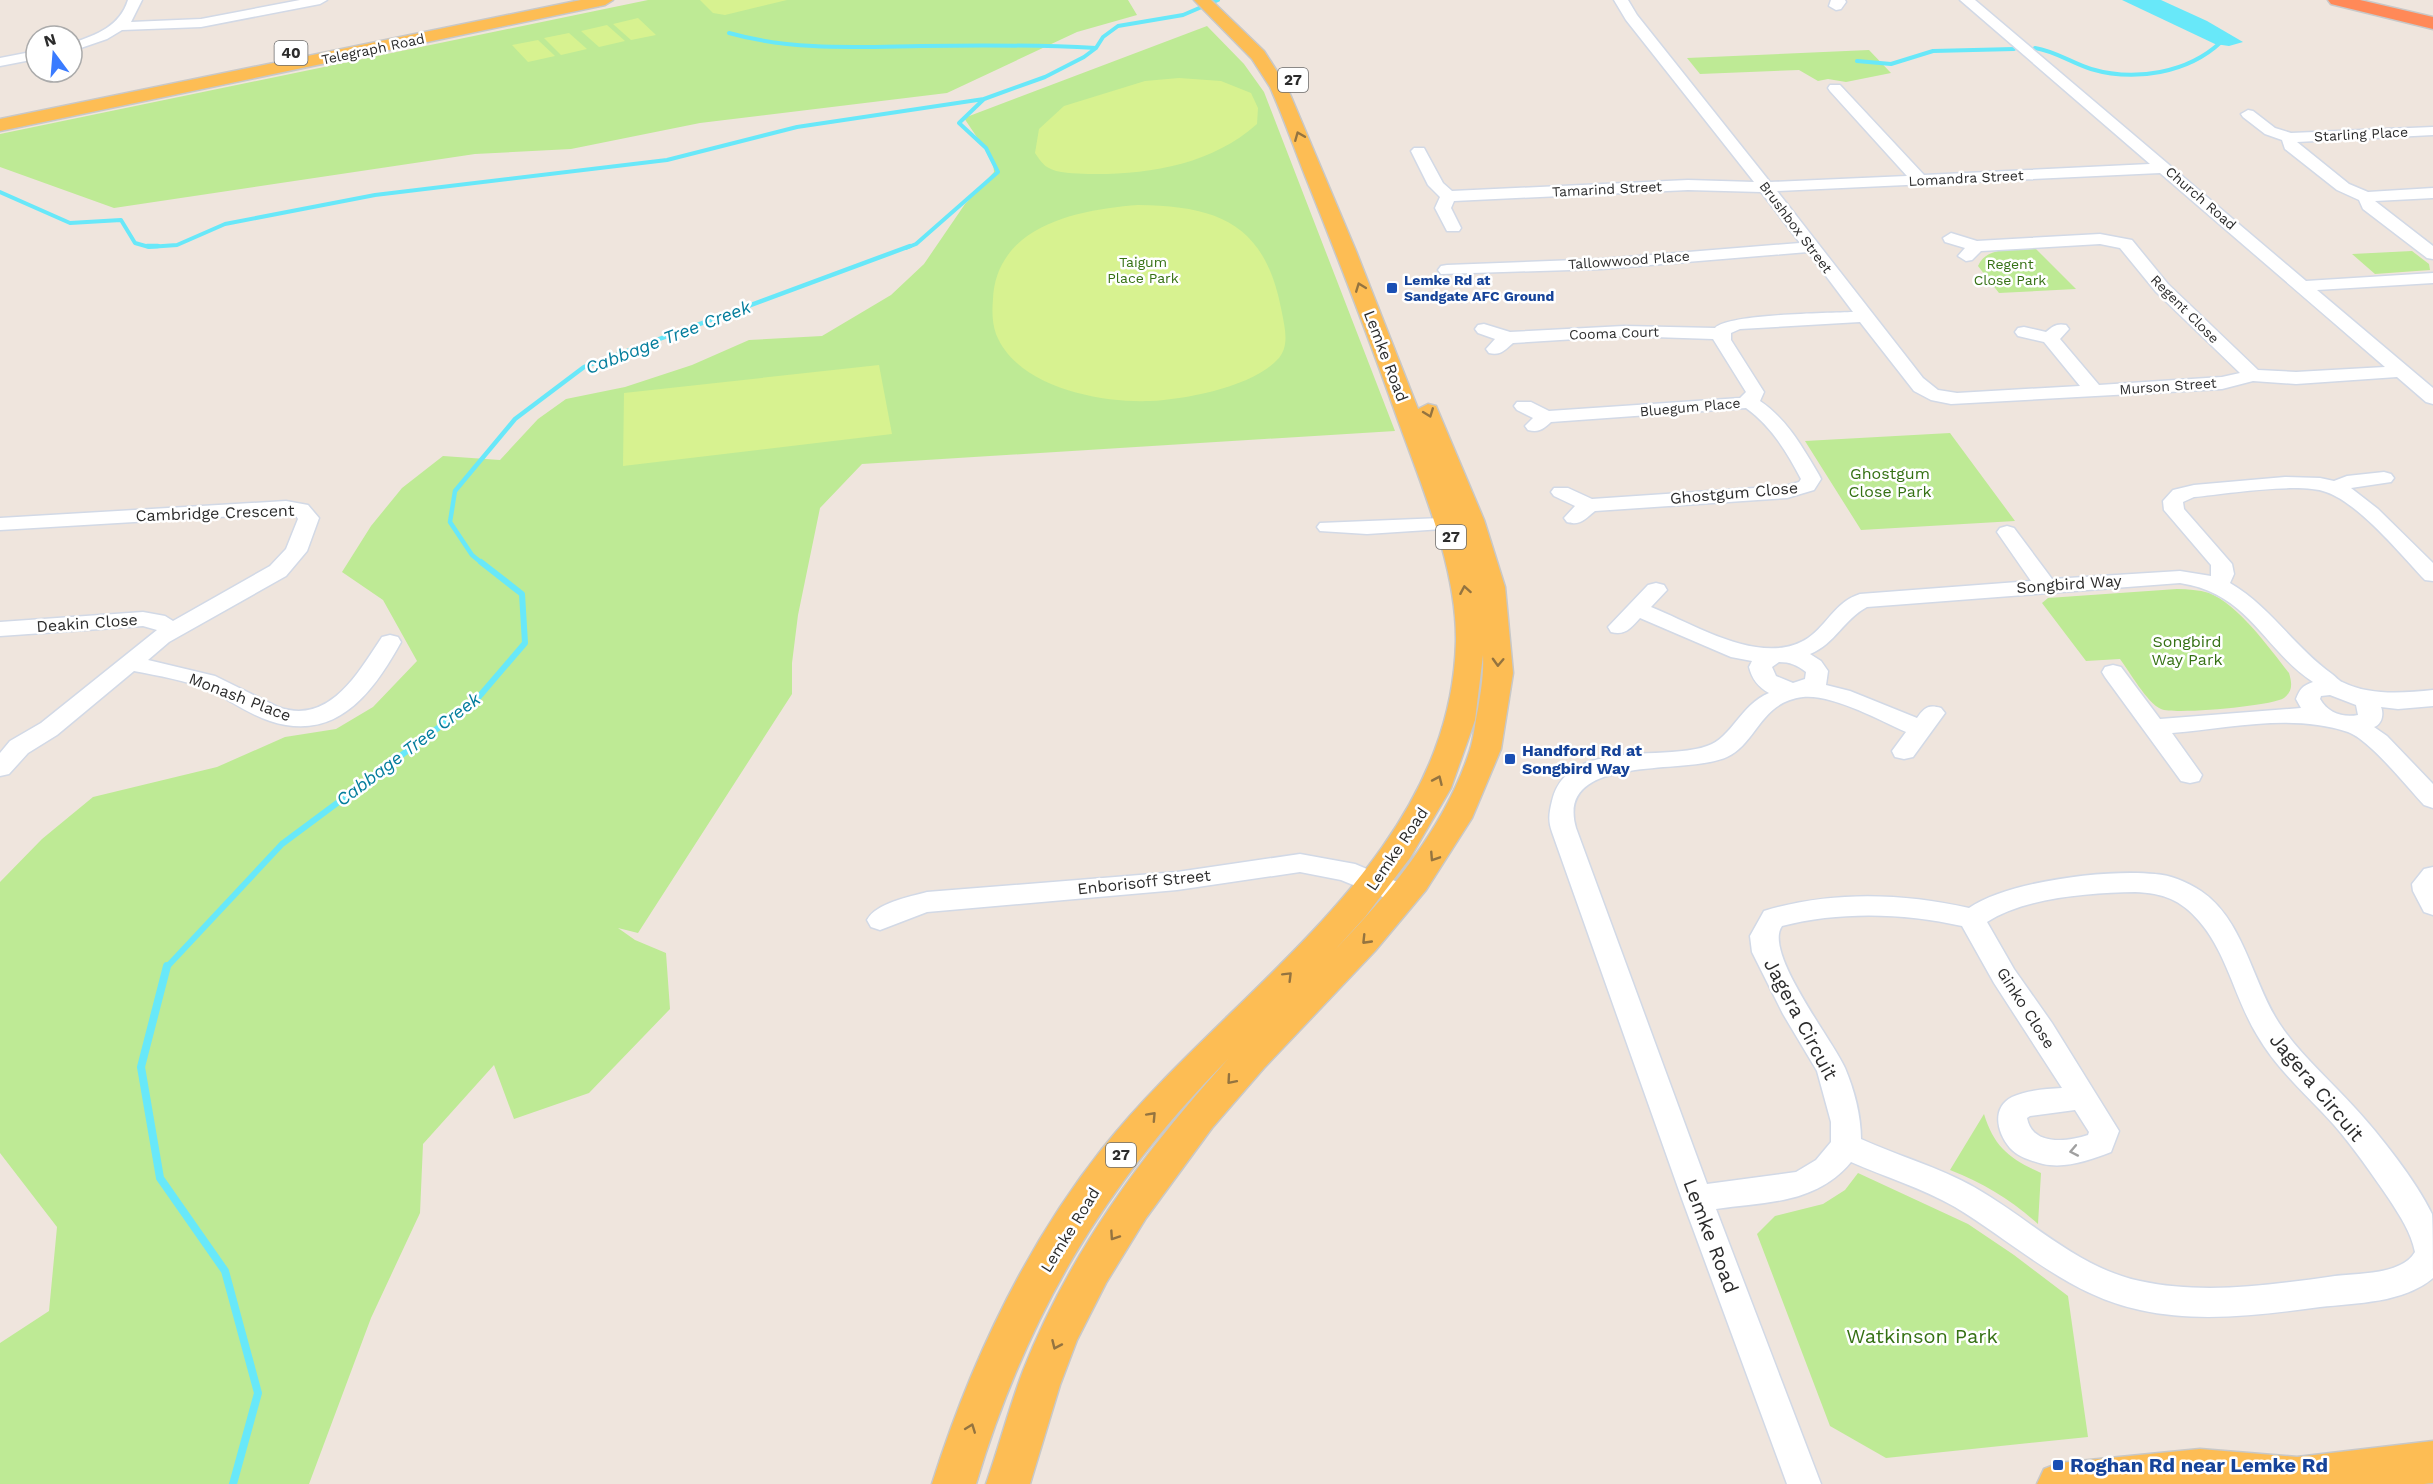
<svg xmlns="http://www.w3.org/2000/svg" width="2433" height="1484" font-family="'Work Sans',sans-serif">
<style>
.green{fill:#beea95}
.pitch{fill:#d7f290}
.water{fill:#68e8f9}
.lines{fill:none;stroke-linecap:round;stroke-linejoin:round}
.stream-far3{stroke:#68e8f9;stroke-width:4}
.stream-far2{stroke:#68e8f9;stroke-width:4.5}
.stream-far1{stroke:#68e8f9;stroke-width:6}
.stream{stroke:#68e8f9;stroke-width:8}
.minor-casing{stroke:#d2d9e6;stroke-width:3}
.major-casing{stroke:#c8c8c8;stroke-width:3}
.highway-casing{stroke:#c8c8c8;stroke-width:3}
.minor{fill:#fff;fill-rule:evenodd}
.major{fill:#fdbd54;fill-rule:evenodd}
.highway{fill:#ff8958;fill-rule:evenodd}
.oneway{stroke:#947440}
.oneway2{stroke:#a0a0a0}
.transit-dot{fill:#1a4fb4;stroke:#fff;stroke-width:2}
.labels{text-anchor:middle;dominant-baseline:central;stroke-width:5;stroke-linejoin:round;paint-order:stroke}
.far-street-label{font-size:14px;fill:#2c2c2c;stroke:#fff}
.far-park-label{font-size:14px;fill:#357114;stroke:#fff}
.far-transit-label{font-size:14px;font-weight:bold;fill:#164399;stroke:#fff;text-anchor:start}
.shield{fill:#fff;stroke:#6b6b6b;stroke-width:1.5}
.shield-label{font-size:15px;font-weight:bold;fill:#2c2c2c}
.street-label{font-size:16px;fill:#2c2c2c;stroke:#fff}
.park-label{font-size:16px;fill:#357114;stroke:#fff}
.transit-label{font-size:16px;font-weight:bold;fill:#164399;stroke:#fff;text-anchor:start}
.water-label{font-size:18px;font-style:italic;fill:#037d9c;stroke:#fff}
.near-street-label{font-size:20px;fill:#2c2c2c;stroke:#fff}
.near-park-label{font-size:20px;fill:#357114;stroke:#fff}
.near-transit-label{font-size:20px;font-weight:bold;fill:#164399;stroke:#fff;text-anchor:start}
</style>
<rect width="100%" height="100%" fill="#efe5dd"/>
<path class="green" d="M648 0H1128L1137 15 1077 32 947 93 700 123 571 149 475 154 114 208 0 167V134Z
M1207 26 1244 64 1264 92 1395 431 862 464 820 508 798 615 792 663V694L638 933 618 928 635 940 666 953 670 1009 589 1093 514 1119 494 1065 423 1144 420 1213 371 1318 309 1484H0V1343L49 1311 57 1227 0 1153V882L42 839 93 797 217 767 285 737 336 729 373 707 417 661 383 600 342 572 371 526 402 488 443 456 500 460 538 419 566 399 625 387 692 365 749 340 822 336 891 295 924 264 965 204 994 172 993 161 964 118Z
M1869 50 1891 73 1846 82 1828 79 1818 81 1799 70 1700 74 1687 58Z
M2036 249 2076 289 1999 293 1978 266C1987 245 2016 250 2036 249Z
M2412 251 2429 264 2430 270 2375 274 2352 254Z
M1950 433 2015 521 1861 530 1805 441Z
M2177 589C2188 589 2199 590 2209 593 2238 604 2270 649 2289 673 2292 683 2293 691 2284 698 2272 706 2174 715 2161 709 2147 703 2130 672 2120 659L2086 661 2042 603 2048 598Z
M1984 1114C1994 1147 2010 1159 2041 1173L2038 1224C2010 1199 1985 1184 1950 1170Z
M1858 1173 1968 1224 2014 1255 2068 1296 2088 1437 1886 1458 1830 1426 1757 1234 1775 1216 1823 1204 1845 1190Z"/>
<path class="pitch" d="M700 0H787L725 15 713 13Z
M638 18 656 35 631 40 613 24Z
M607 25 625 41 599 47 581 31Z
M569 33 587 49 561 55 544 38Z
M538 40 555 56 528 62 512 45Z
M1179 78 1221 81 1251 93 1258 108 1257 124C1211 165 1148 175 1088 174 1075 173 1058 174 1047 167 1042 164 1038 157 1035 153L1039 129 1064 106 1145 81Z
M1138 205C1221 206 1266 225 1282 313 1285 329 1290 347 1277 360 1251 387 1186 399 1150 401 1100 403 1017 387 996 334 992 323 992 310 993 299 994 275 1004 255 1022 240 1053 215 1100 208 1138 205Z
M879 365 892 434 623 466 624 393Z"/>
<path class="water" d="M2122 0H2161L2207 21 2243 42 2229 46 2215 44Z"/>
<g class="lines">
<path class="stream-far3" d="M729 33C793 51 856 47 921 46 979 45 1038 45 1096 48
M2035 48C2055 51 2072 63 2091 69 2135 82 2188 73 2221 42L2220 38
M1857 61 1891 64 1933 51 2014 49
M0 192 70 223 121 220 135 243 149 247 177 245 225 224 375 195 667 160 797 127 984 99
M906 248 916 244 998 172 986 148 959 123 984 99 1045 77 1084 57 1096 48 1103 37 1118 26 1183 15 1218 0"/>
<path class="stream-far2" d="M147 246H158
M483 564 472 555 450 522 455 491 515 419 584 367 910 246"/>
<path class="stream-far1" d="M166 968 282 844 477 699 525 643 522 594 481 562"/>
<path class="stream" d="M167 966 141 1067 160 1178 225 1271 258 1393 233 1484"/>
<defs>
<path id="minor" d="M128 0H142L131 22 201 19 300 0H327L320 4 201 27 122 30 107 39 72 51V43C97 35 120 26 128 0Z
M1614 0H1628L1637 15 1770 182 1907 176 1830 91 1828 88 1830 85H1840L1924 175 2150 164 1960 0H1975L2306 281 2433 273V283L2317 290 2433 388V404L2426 402 2397 377 2296 384 2253 381 2222 389 1951 404 1931 400 1914 391 1860 322 1740 329 1731 333V340L1764 392 1760 401C1787 419 1803 448 1819 475L1821 479 1814 490 1787 498 1595 511C1585 519 1580 526 1567 522L1564 518 1575 506 1554 496 1551 492 1554 488H1568L1592 499 1785 486 1799 482 1801 479C1787 452 1771 426 1746 408L1551 422C1543 429 1539 433 1528 430L1525 426 1533 418 1517 410 1514 406 1517 402H1531L1549 411 1740 398 1746 392 1713 339 1624 336 1513 343C1505 350 1500 356 1489 353L1486 349 1495 339 1478 333 1475 329 1478 325 1484 324 1510 332 1624 326 1715 328C1728 314 1829 313 1853 312L1808 252 1602 269 1441 274 1438 270 1441 266 1447 265 1602 259 1800 243 1761 192 1688 190 1454 201 1451 208 1461 228 1459 231H1447L1435 208 1440 197 1428 185 1411 151 1414 148H1424L1443 183 1452 191 1688 180 1754 182 1626 20ZM2160 173 2385 367 2296 372 2258 370 2168 284 2132 240 2100 234 1977 241 1951 233 1943 238 1945 242 1965 248 1958 256 1966 261 1972 260 1981 251 2100 244 2120 248 2156 292 2240 373 2222 377 2099 385 2060 339 2069 329 2066 325C2057 323 2053 326 2046 332L2024 327 2018 328 2015 332 2018 336 2044 342 2080 386 1957 393 1938 390 1923 378 1777 191Z
M1831 0H1845L1846 2 1841 9 1836 10 1829 6Z
M36 51V59L0 66V58Z
M2248 110 2253 111 2275 128 2291 133 2433 127V135L2297 142 2349 184 2368 192 2433 188V198L2375 201 2433 246V259L2427 258 2363 209 2359 200 2337 190 2285 149 2282 140 2265 134 2243 117 2241 114Z
M2384 472 2391 474 2394 478 2391 482 2351 488 2378 509 2433 563V581L2425 580C2401 555 2359 503 2326 492 2299 482 2225 494 2194 497L2183 502 2184 509 2232 564 2234 574 2230 583C2270 606 2294 647 2332 674 2335 676 2339 681 2342 682 2370 696 2404 693 2433 690V706L2398 709 2381 707C2384 714 2382 724 2374 727L2387 736 2433 784V808L2424 805C2407 787 2370 740 2348 732 2293 713 2229 728 2172 733L2202 775 2199 781 2190 783 2181 781 2105 677 2102 672 2105 667 2113 665 2121 667 2160 719 2301 708 2296 699C2300 689 2302 686 2313 682 2261 647 2250 594 2180 583L1867 607C1844 619 1835 644 1810 654L1821 661 1828 671 1826 685 1850 691 1917 718C1924 708 1928 704 1941 708L1945 713 1913 757 1904 759 1895 757 1892 751 1906 732C1879 720 1832 694 1803 697 1760 702 1757 743 1727 757 1687 776 1554 752 1576 828L1707 1184 1796 1172 1816 1160 1831 1142V1122L1817 1071 1783 1014 1752 952 1750 936 1764 911C1830 891 1902 893 1969 908 2008 881 2108 869 2155 874 2171 875 2187 882 2201 891 2244 920 2252 982 2279 1023 2300 1055 2329 1079 2355 1108 2380 1135 2416 1181 2432 1214 2433 1225 2433 1264 2433 1278 2404 1303 2356 1303 2320 1307 2261 1315 2198 1323 2140 1310 2068 1295 2016 1244 1955 1207 1922 1188 1885 1177 1851 1162 1816 1204 1766 1202 1716 1209L1821 1484H1787L1682 1199 1552 832C1548 821 1549 813 1552 801 1567 737 1663 762 1707 746 1732 738 1740 705 1769 693 1758 687 1752 679 1749 667L1752 661 1731 657 1640 618C1631 628 1625 636 1611 632L1608 627 1648 585 1656 583 1664 585 1667 590 1651 607C1696 625 1763 668 1808 638 1828 624 1835 602 1860 594L2031 581 1997 532 2000 528 2007 526 2014 528 2052 579 2180 571 2211 576V565L2164 510 2163 501 2173 490 2194 485 2285 477 2320 478 2334 481 2347 476ZM1779 662C1790 662 1797 665 1806 672L1805 679 1793 683 1776 676 1772 667ZM2330 695 2356 705 2358 715C2343 718 2328 713 2320 699L2321 696ZM2135 892C2163 893 2181 900 2199 921 2227 953 2235 999 2257 1035 2277 1070 2308 1096 2334 1125 2354 1148 2372 1174 2389 1199 2400 1216 2411 1232 2415 1252 2402 1275 2358 1273 2335 1276 2271 1285 2204 1295 2140 1281 2077 1268 2029 1218 1974 1187 1939 1167 1898 1156 1861 1139 1861 1116 1854 1089 1845 1068 1832 1039 1763 952 1782 926 1840 911 1904 913 1962 926L1994 983 2062 1088C2046 1089 2027 1090 2012 1097 1991 1108 1997 1133 2010 1148 2018 1157 2032 1161 2043 1164 2066 1169 2090 1160 2111 1152L2119 1131 2052 1023 2014 969 1987 922C2025 897 2090 893 2135 892ZM2075 1110 2089 1132 2088 1135C2067 1142 2032 1146 2027 1118L2030 1116Z
M286 501 308 505 319 518 307 551 286 576 169 642 148 660 215 676 278 707C329 726 358 673 382 637L390 635 398 637 401 642C373 693 336 743 270 721 248 714 230 700 209 690 185 680 159 676 134 671L57 735 28 753 9 774 0 776V753L10 741 41 723 157 630 143 626 0 636V622L143 612 165 616 173 621 270 566 286 549 298 519 295 514 286 513 0 530V518Z
M1466 517 1473 519 1476 523 1473 527 1367 534 1320 531 1317 527 1320 523Z
M1300 854 1355 864 1414 889 1418 896 1414 903 1405 906 1341 880 1300 872 1177 890 927 912 880 930 871 927 867 920C876 903 909 897 927 892L1177 872Z
M2433 867V915L2424 912 2413 891 2412 884 2424 869Z"/>
<path id="major" d="M581 0H613L605 5 0 131V119Z
M1194 0H1211L1264 51 1287 87 1356 251 1418 409 1428 404 1436 406 1484 520 1505 587 1513 673 1501 749 1472 818 1426 890 1375 951 1264 1068 1212 1128 1146 1218 1106 1283 1077 1340 1060 1385 1030 1484H986C999 1447 1009 1408 1023 1371 1069 1253 1144 1152 1228 1059 1104 1185 1027 1314 976 1484H932C970 1364 1024 1248 1102 1149 1227 991 1451 863 1456 641 1457 565 1419 480 1394 409 1367 333 1338 258 1308 183 1295 151 1284 118 1270 87L1252 59ZM1483 655C1484 674 1481 691 1478 709 1475 723 1474 737 1470 750 1445 828 1389 894 1333 952L1365 917 1410 858 1451 788 1475 720Z
M2433 1441V1483L2424 1484H2037L2044 1469 2059 1463 2200 1449 2297 1457Z"/>
<path id="highway" d="M2328 0H2360L2433 17V29L2331 4Z"/>
</defs>
<use href="#minor" class="minor-casing"/>
<use href="#major" class="major-casing"/>
<use href="#highway" class="highway-casing"/>
<use href="#minor" class="minor"/>
<use href="#major" class="major"/>
<use href="#highway" class="highway"/>
</g>
<defs><path id="oneway-chevron" d="M-2-3.5L2.5 0L-2 3.5" fill="none" stroke-width="1.6" stroke-linecap="round" stroke-linejoin="round" transform="scale(1.5)"/></defs>
<g class="oneway">
<use href="#oneway-chevron" transform="translate(1299 136) rotate(-112)"/>
<use href="#oneway-chevron" transform="translate(1360 287) rotate(-111)"/>
<use href="#oneway-chevron" transform="translate(1429 413) rotate(69)"/>
<use href="#oneway-chevron" transform="translate(1465 590) rotate(-100)"/>
<use href="#oneway-chevron" transform="translate(1498 662) rotate(92)"/>
<use href="#oneway-chevron" transform="translate(1438 780) rotate(-66)"/>
<use href="#oneway-chevron" transform="translate(1434 857) rotate(123)"/>
<use href="#oneway-chevron" transform="translate(1366 940) rotate(134)"/>
<use href="#oneway-chevron" transform="translate(1288 976) rotate(-45)"/>
<use href="#oneway-chevron" transform="translate(1231 1080) rotate(131)"/>
<use href="#oneway-chevron" transform="translate(1152 1116) rotate(-47)"/>
<use href="#oneway-chevron" transform="translate(1114 1236) rotate(124)"/>
<use href="#oneway-chevron" transform="translate(1056 1345) rotate(114)"/>
<use href="#oneway-chevron" transform="translate(971 1428) rotate(-69)"/>
</g>
<use class="oneway2" href="#oneway-chevron" transform="translate(2074 1151) rotate(169)"/>
<g class="transit-dot">
<rect x="1386" y="282" width="12" height="12" rx="3"/>
<rect x="1504" y="753" width="12" height="12" rx="3"/>
<rect x="2052" y="1459" width="12" height="12" rx="3"/>
</g>
<g class="labels">
<g class="far-street-label">
<text transform="translate(373 49) rotate(-12)">Telegraph Road</text>
<text transform="translate(2361 134) rotate(-3)">Starling Place</text>
<text transform="translate(1966 178) rotate(-3)">Lomandra Street</text>
<text transform="translate(1607 189) rotate(-3)">Tamarind Street</text>
<text transform="translate(2201 198) rotate(41)">Church Road</text>
<text transform="translate(1796 227) rotate(53)">Brushbox Street</text>
<text transform="translate(1629 260) rotate(-4)">Tallowwood Place</text>
<text transform="translate(2185 309) rotate(45)">Regent Close</text>
<text transform="translate(1614 333) rotate(-2)">Cooma Court</text>
<text transform="translate(2168 386) rotate(-4)">Murson Street</text>
<text transform="translate(1690 407) rotate(-5)">Bluegum Place</text>
</g>
<g class="far-park-label">
<text x="1143" y="262">Taigum<tspan x="1143" dy="16">Place Park</tspan></text>
<text x="2010" y="264">Regent<tspan x="2010" dy="16">Close Park</tspan></text>
</g>
<g class="far-transit-label">
<text x="1404" y="280">Lemke Rd at<tspan x="1404" dy="16">Sandgate AFC Ground</tspan></text>
</g>
<g class="shield">
<rect x="274.5" y="41" width="33" height="24" rx="4.5"/>
<rect x="1278" y="68" width="30" height="24" rx="4.5"/>
<rect x="1436" y="525" width="30" height="24" rx="4.5"/>
<rect x="1106" y="1143" width="30" height="24" rx="4.5"/>
</g>
<g class="shield-label">
<text x="291" y="53">40</text>
<text x="1293" y="80">27</text>
<text x="1451" y="537">27</text>
<text x="1121" y="1155">27</text>
</g>
<g class="street-label">
<text transform="translate(1386 356) rotate(69)">Lemke Road</text>
<text transform="translate(1734 493) rotate(-5)">Ghostgum Close</text>
<text transform="translate(215 513) rotate(-2)">Cambridge Crescent</text>
<text transform="translate(2069 584) rotate(-4)">Songbird Way</text>
<text transform="translate(87 623) rotate(-4)">Deakin Close</text>
<text transform="translate(240 697) rotate(21)">Monash Place</text>
<text transform="translate(1397 849) rotate(-56)">Lemke Road</text>
<text transform="translate(1144 882) rotate(-6)">Enborisoff Street</text>
<text transform="translate(2026 1008) rotate(57)">Ginko Close</text>
<text transform="translate(1070 1230) rotate(-58)">Lemke Road</text>
</g>
<g class="park-label">
<text x="1890" y="473">Ghostgum<tspan x="1890" dy="18">Close Park</tspan></text>
<text x="2187" y="641">Songbird<tspan x="2187" dy="18">Way Park</tspan></text>
</g>
<g class="transit-label">
<text x="1522" y="750">Handford Rd at<tspan x="1522" dy="18">Songbird Way</tspan></text>
</g>
<g class="water-label">
<text transform="translate(668 337) rotate(-21)">Cabbage Tree Creek</text>
<text transform="translate(408 749) rotate(-37)">Cabbage Tree Creek</text>
</g>
<g class="near-street-label">
<text transform="translate(1801 1019) rotate(62)">Jagera Circuit</text>
<text transform="translate(2317 1087) rotate(50)">Jagera Circuit</text>
<text transform="translate(1711 1236) rotate(69)">Lemke Road</text>
</g>
<g class="near-park-label">
<text x="1922" y="1336">Watkinson Park</text>
</g>
<g class="near-transit-label">
<text x="2070" y="1465">Roghan Rd near Lemke Rd</text>
</g>
</g>
<g transform="translate(54 54) rotate(344)"><circle r="28" fill="#ffffff" stroke="#ababab" stroke-width="1.5"/>
<path d="M0-4.5L10 22L0 15L-10 22Z" fill="#3a7bff"/>
<text y="-9" font-size="16" font-weight="bold" text-anchor="middle" fill="#2c2c2c">N</text>
</g>
</svg>
